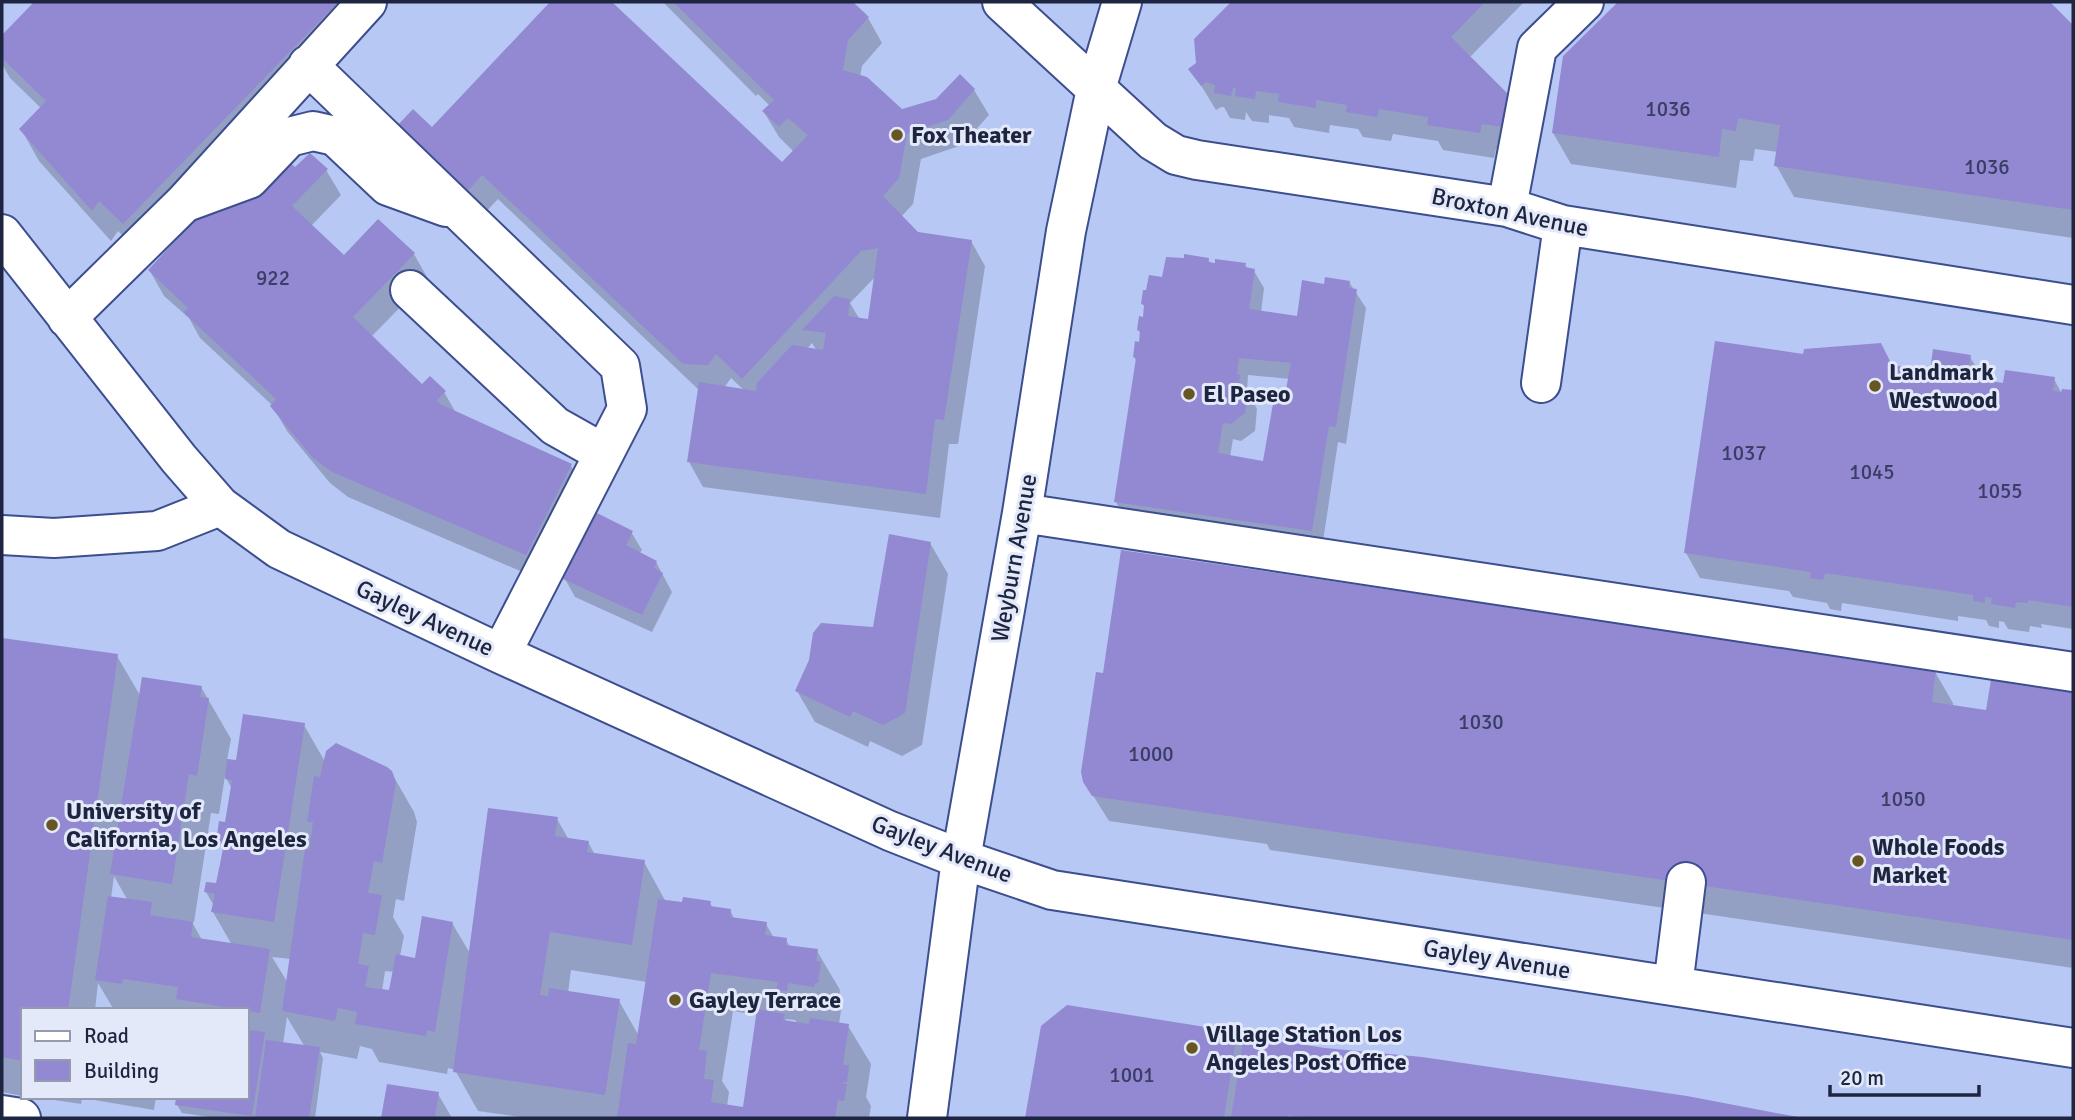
<svg xmlns="http://www.w3.org/2000/svg" width="2075" height="1120" font-family="Signika,sans-serif">
<style>
.shadow{fill:#0003;fill-rule:evenodd}
.building{fill:#9388d2;fill-rule:evenodd}
.lines{fill:none;stroke-linecap:round;stroke-linejoin:round}
.minor-casing{stroke:#3c4e8e;stroke-width:42}
.minor{stroke:#fff;stroke-width:38}
.poi-dot{fill:#675623;stroke:#e4e9f9;stroke-width:2.5}
.labels{text-anchor:middle;dominant-baseline:central;stroke-width:6;stroke-linejoin:round;paint-order:stroke}
.number-label{font-size:21px;fill:#3a3e65}
.poi-label{font-size:24px;font-weight:bold;fill:#1d2541;stroke:#e4e9f9;text-anchor:start}
.street-label{font-size:24px;fill:#1d2541;stroke:#e4e9f9}
</style>
<rect width="100%" height="100%" fill="#b8c8f4"/>
<path class="shadow" d="M36 2H386L142 254 118 231 111 241 39 161 21 129 41 108 10 78 2 64V37Z
M553 2H610L782 164 794 152 779 137 764 112 770 106 758 94 756 96 663 2H850L868 18 882 43 862 66 860 77 901 111 937 101 960 77 974 90 989 115 962 145 921 159 913 204 901 217 917 234 971 241 985 266 958 444H949L940 518 703 487 689 462 699 390 498 199 481 217 432 129ZM876 276 869 321 860 320 850 303ZM812 343 817 351 807 349ZM731 378 745 391 724 388Z
M1233 2H1524L1469 58 1506 94 1520 120 1516 151 1496 149 1494 158 1443 150 1438 141 1393 134 1391 141 1363 137 1358 129 1330 125 1329 133 1294 127 1289 118 1269 115V123L1252 121 1246 112 1245 120 1230 118 1224 107H1221L1216 110 1191 69 1198 64 1195 40Z
M1620 2H2048L2073 27V238L1794 197 1776 165 1778 152 1755 149 1753 161 1740 160 1736 188 1571 164 1553 133 1565 57Z
M295 169 326 170 341 195 311 226 344 258 378 222 414 254 428 279 371 337 422 387 444 392 456 413 571 466 585 491 541 580 348 497 330 483 287 431 272 405 200 338 189 318 164 296 150 271Z
M1208 259 1211 264 1245 265 1248 269 1254 271 1264 288 1261 313 1299 318 1326 286 1349 282 1366 308 1346 444 1338 442 1322 548 1126 520 1116 502 1137 362 1134 357 1142 335 1138 330 1145 318 1146 309 1142 303 1164 279ZM1248 375 1290 379 1285 402 1264 463 1230 457 1233 439 1241 441 1255 431 1257 409 1247 390Z
M1970 357 1985 382 2005 385 2054 379 2062 394 2063 391 2073 392V629L2041 624 2042 628 2030 626 2029 632 2008 629 2004 622 1999 621V628L1989 626 1986 620 1958 616V621L1842 603 1841 611 1830 609 1827 603 1793 597 1789 591 1700 578 1686 553 1892 366 1931 373Z
M631 532 642 550 639 554 656 562 672 592 652 632 575 597 565 579Z
M930 543 948 574 922 745 902 756 870 741 868 747 815 722 797 691 811 661 874 629Z
M2 640 117 656 141 697 201 687 231 739 227 760 237 762 304 725 324 760 391 772 414 812 417 822 404 901 396 899 393 917 404 936 400 956 417 960 452 923 471 955 557 819 569 840 588 842 595 855 644 862 666 902 710 903 713 908 730 910 735 920 766 924 774 938 786 940 790 947 817 951 840 990 839 997 842 1003 839 1024 848 1026 871 1064 866 1097 871 1106 869 1118H527L478 1111 455 1070 448 1068 447 1074 379 1062 372 1049 360 1046 357 1059 320 1052 323 1058 315 1118H216L182 1113 177 1105 247 1097V1010H114L98 983 95 1010H23V1096L2 1092ZM225 776 232 789 227 824 218 841 224 852 217 885 206 892 214 906 213 912 232 945 202 940 192 922H194L211 813 219 814ZM114 876 128 901 111 898ZM272 957 291 959 288 983ZM571 970 647 982 639 1036 619 1001 568 993ZM385 971 395 972 391 992 382 991ZM733 1011 758 1015 745 1109 727 1106 729 1092 722 1081ZM287 1017 291 1024 305 1047 283 1044ZM785 1019 795 1020 798 1024 788 1023Z
M1935 672 1953 703V707L1987 712 1992 682 2073 694V968L1270 850 1267 844 1109 821 1084 781Z
M1042 1027 1236 1034 1244 1047 1802 1118H1027Z
M388 1086 438 1094 452 1118H383Z
M34 1097H156L154 1110 82 1098 81 1104Z"/>
<path class="building" d="M34 2H338L123 224 99 201 92 211 19 129 46 101 2 58V35Z
M550 2H612L782 162 808 135 788 118 779 127 762 111 774 100 673 2H853L869 17 848 40 843 70 867 77 902 109 936 99 960 74 975 89 948 120 907 134 899 178 883 196 918 232 972 240 944 420 935 419 926 494 687 462 699 382 756 391 757 383 792 345 823 350 826 333 802 330 834 296 850 299 848 316 868 319 878 248 861 251 742 379 716 354 708 365 683 364 482 175 466 193 396 127 413 109 432 127Z
M1231 2H1485L1451 37 1507 93 1502 127 1482 124 1480 133 1427 125 1428 117 1379 109 1377 117 1346 112 1347 105 1316 100V108L1278 102 1279 94 1256 91 1255 99 1235 96 1236 87 1233 88 1231 96 1214 93 1215 85 1206 82 1201 86 1188 69 1196 63 1194 39Z
M1618 2H2050L2073 25V210L1774 166 1780 125 1738 118 1736 131 1722 129 1719 157 1552 133 1563 56Z
M280 153 295 167 310 153 328 169 292 206 344 255 378 219 415 253 353 317 422 384 430 376 446 391 437 400 440 404 572 464 526 555 332 472 313 458 270 406 276 399 183 312 188 308 148 270 229 183Z
M1184 254 1209 258 1208 262 1215 263V259L1246 263 1245 267 1255 269 1249 309 1297 316 1302 280 1324 284 1325 277 1350 281 1349 288 1357 289 1336 427 1329 426 1312 531 1114 502 1136 358 1133 357 1135 341 1139 342 1140 331 1137 330 1139 316 1143 317 1144 305 1141 304 1143 290H1146L1149 275 1162 277 1166 257 1184 258ZM1239 358 1291 363 1284 400 1274 398 1263 461 1218 453 1223 423 1231 424 1245 413 1248 390 1239 381 1240 375H1237Z
M1715 341 1803 354 1804 349 1881 343 1892 365 1930 371 1933 349 1971 355 1967 377 2003 383 2005 370 2055 377 2053 391 2061 392 2062 389 2073 390V607L2028 600V603L2016 602 2015 608 1991 604 1992 598 1985 597V603L1973 601V595L1825 573 1823 580 1810 578 1811 572 1684 553Z
M595 512 633 531 626 545 657 561 654 568 663 573 642 615 563 579Z
M889 534 931 542 905 713 883 725 853 711 850 717 795 691 809 660 813 633 821 623 873 627Z
M1121 550 1936 670 1932 702 1986 710 1991 680 2073 692V940L1092 796 1083 782 1081 772 1096 672 1103 673Z
M2 638 118 654 68 1010H23V1061L2 1057Z
M142 677 202 686 200 697 209 698 197 776 189 774 172 884 110 874Z
M243 714 305 723 274 922 211 912 215 894 204 892 206 882 216 883 220 864 224 843 216 842 219 821 225 822 232 780 225 779 227 759 236 760Z
M336 743 387 767 392 771 396 782 382 863 374 861 368 893 382 895 375 935 363 933 358 964 369 966 365 987 389 990 396 954 415 958 422 916 453 922 435 1032 427 1030 426 1036 355 1024 357 1012 338 1008 335 1021 282 1011 305 849 309 850 313 822H307L314 776 320 777 326 751Z
M488 808 558 817 555 836 589 841 587 852 645 860 632 945 550 932 540 995 548 996 549 988 620 999 605 1095 453 1072Z
M108 896 152 902 150 915 193 922 191 937 270 949 260 1013 176 999 178 987 123 979 122 984 95 980Z
M683 897 711 901 710 906 731 909 730 917 767 922 765 935 787 938 786 945 818 949 816 961 821 962 818 983H815L814 987 788 983 787 991 776 990 778 982 711 973 699 1050 707 1051 704 1079 714 1080 711 1102 743 1107 757 1009 785 1014 783 1020 809 1024 810 1018 849 1024 843 1065H849L847 1082 840 1083 847 1084 844 1101 838 1100 835 1118H617L628 1043 636 1044 658 899 682 902Z
M1067 1005 1237 1032 1224 1118H1025L1041 1026Z
M247 1030 265 1032 252 1116 175 1105 176 1097H247Z
M1244 1035 1325 1048 1422 1057 1687 1096 1803 1118H1314L1288 1115V1118H1231Z
M266 1040 320 1047 309 1118H255Z
M387 1084 439 1092 435 1116 444 1118H381Z"/>
<g class="lines">
<defs>
<path id="minor" d="M1002 2 1153 141 1176 155 1197 160 1507 207 1563 225 2073 305
M308 65 620 366 627 409 501 654
M189 201 249 179 289 137 313 131 335 136 388 186 446 207
M1507 207 1537 48 1584 2
M2 234 179 459 220 506 279 549 501 654 890 831 961 859 1052 890 2073 1048
M410 290 555 426 603 453
M67 318 185 202 367 2
M1541 383 1563 225
M1022 513 2073 672
M2 535 54 538 157 531 220 506
M1673 986 1686 882
M2 1115 21 1118
M927 1118 961 859 1022 513 1066 231 1096 89 1122 2"/>
</defs>
<use href="#minor" class="minor-casing"/>
<use href="#minor" class="minor"/>
</g>
<g class="poi-dot">
<circle cx="897" cy="135" r="7"/>
<circle cx="1875" cy="386" r="7"/>
<circle cx="1189" cy="394" r="7"/>
<circle cx="52" cy="825" r="7"/>
<circle cx="1858" cy="861" r="7"/>
<circle cx="675" cy="1000" r="7"/>
<circle cx="1192" cy="1048" r="7"/>
</g>
<g class="labels">
<g class="number-label">
<text x="1668" y="109">1036</text>
<text x="1987" y="167">1036</text>
<text x="273" y="278">922</text>
<text x="1744" y="453">1037</text>
<text x="1872" y="472">1045</text>
<text x="2000" y="491">1055</text>
<text x="1481" y="722">1030</text>
<text x="1151" y="754">1000</text>
<text x="1903" y="799">1050</text>
<text x="1132" y="1075">1001</text>
</g>
<g class="poi-label">
<text x="911" y="135">Fox Theater</text>
<text x="1889" y="372">Landmark<tspan x="1889" dy="28">Westwood</tspan></text>
<text x="1203" y="394">El Paseo</text>
<text x="66" y="811">University of<tspan x="66" dy="28">California, Los Angeles</tspan></text>
<text x="1872" y="847">Whole Foods<tspan x="1872" dy="28">Market</tspan></text>
<text x="689" y="1000">Gayley Terrace</text>
<text x="1206" y="1034">Village Station Los<tspan x="1206" dy="28">Angeles Post Office</tspan></text>
</g>
<g class="street-label">
<text transform="translate(1510 212) rotate(12)">Broxton Avenue</text>
<text transform="translate(1014 558) rotate(-80)">Weyburn Avenue</text>
<text transform="translate(425 618) rotate(25)">Gayley Avenue</text>
<text transform="translate(942 849) rotate(21)">Gayley Avenue</text>
<text transform="translate(1497 959) rotate(9)">Gayley Avenue</text>
</g>
</g>
<rect width="2075" height="1120" fill="none" stroke="#1d2541" stroke-width="7"/>
<rect x="21" y="1008" width="228" height="91" fill="#e4e9f9" stroke="#949baf" stroke-width="2"/>
<rect x="35" y="1031" width="35" height="10" fill="#ffffff" stroke="#949baf" stroke-width="2"/>
<text x="84" y="1043" font-size="21" fill="#1d2541">Road</text>
<rect x="35" y="1060" width="35" height="21" fill="#9388d2" stroke="#949baf" stroke-width="2"/>
<text x="84" y="1078" font-size="21" fill="#1d2541">Building</text>
<path d="M1830 1085v10h149v-10" fill="none" stroke="#1d2541" stroke-width="3.5"/>
<text x="1840" y="1085" font-size="21" fill="#1d2541" stroke="#e4e9f9" stroke-width="5" paint-order="stroke">20 m</text>
</svg>
